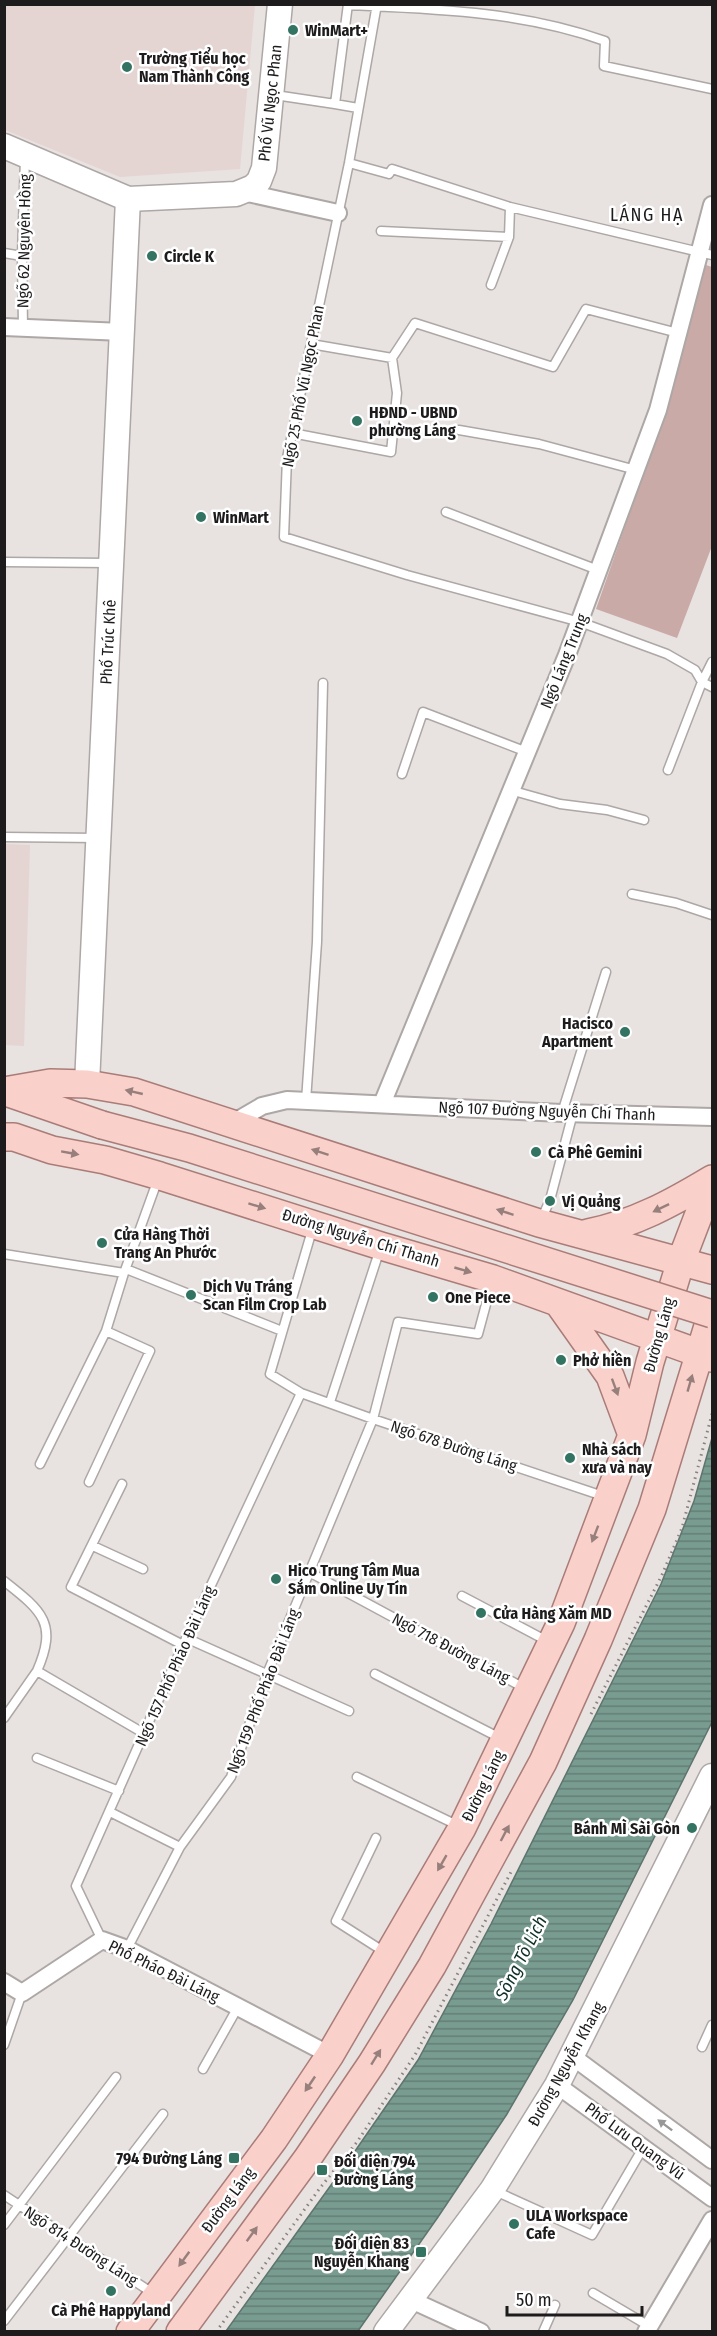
<svg xmlns="http://www.w3.org/2000/svg" width="717" height="2336" font-family="'Fira Sans Condensed',sans-serif">
<style>
.built{fill:#e4d5d3}
.park{fill:#caaaa6}
.water{fill:url(#water-rules);stroke:#5d756e;stroke-width:1.5}
.lines{fill:none;stroke-linecap:round;stroke-linejoin:round}
.lane-casing{stroke:#ada7a6;stroke-width:11}
.street-casing{stroke:#ada7a6;stroke-width:20}
.secondary-casing{stroke:#ada7a6;stroke-width:27}
.primary-casing{stroke:#aa7c77;stroke-width:30}
.path{stroke:#878382;stroke-width:3;stroke-dasharray:1.5 4.5;stroke-linecap:butt}
.lane{stroke:#fff;stroke-width:8}
.street{stroke:#fff;stroke-width:16}
.secondary{stroke:#fff;stroke-width:24}
.primary{stroke:#fad0cb;stroke-width:27}
.primary-bridge-casing{stroke:#aa7c77;stroke-width:30;stroke-linecap:butt}
.primary-bridge{stroke:#fad0cb;stroke-width:27}
.oneway{fill:#977f7c}
.oneway2{fill:#999898}
.poi-dot{fill:#327362;stroke:#fff;stroke-width:2}
.labels{text-anchor:middle;dominant-baseline:central;stroke-width:5;stroke-linejoin:round;paint-order:stroke}
.poi-label{font-size:16px;font-weight:bold;fill:#1d1b1b;stroke:#fff;text-anchor:start}
.street-label{font-size:16px;fill:#1d1b1b;stroke:#fff}
.neighbourhood-label{font-size:18px;letter-spacing:1.5px;fill:#1d1b1b;stroke:#fff}
.water-label{font-size:18px;font-style:italic;fill:#0e3028;stroke:#fff}
</style>
<defs>
<pattern id="water-rules" width="6" height="5" patternUnits="userSpaceOnUse" patternTransform="scale(1.5)"><rect width="6" height="5" fill="#799c91"/><path d="M0 2.5h6" fill="none" stroke="#637e76"/></pattern>
</defs>
<rect width="100%" height="100%" fill="#e8e2e1"/>
<path class="built" d="M4 5H255L240 169 120 177 5 130Z
M5 844 30 845 24 1046 5 1045Z"/>
<path class="park" d="M706 265 712 267V546L677 638 596 609 662 421Z"/>
<path class="water" d="M712 1438V1722L573 2000 507 2114 438 2217 358 2331H226L344 2167 418 2060 491 1924 661 1584 694 1501Z"/>
<g class="lines">
<defs>
<path id="lane" d="M348 4 335 104 358 108
M377 4 349 163 287 458 284 537 407 575 580 622 667 654 695 670 702 682 712 687
M348 5C435 9 521 11 605 41L604 66 712 89
M275 95 335 104
M349 163 389 174 392 169 510 207 712 255
M381 231 509 237
M4 253 22 256
M491 285 509 237 510 207
M23 328 22 256 25 158
M311 344 392 358
M459 430 539 444 636 470
M292 433 391 452 397 393 392 358 415 323 553 367 586 309 678 333
M446 512 598 570
M4 562 109 563
M668 770 702 682 712 662
M402 774 423 712 527 752
M510 790 560 804 607 810 644 820
M4 837 98 838
M632 894 676 903 712 915
M306 1101 317 942 323 683
M562 1113 606 972
M541 1220 550 1200 573 1113
M313 1227 270 1374 301 1393 373 1419 606 1497
M4 1254 124 1273
M126 1269 282 1331
M330 1402 380 1249
M40 1464 106 1331 124 1273 158 1179
M89 1482 150 1351 106 1331
M122 1484 71 1587 183 1645
M93 1546 143 1569
M309 1572 526 1689
M4 1581C42 1611 58 1623 37 1671L145 1734
M462 1596 549 1642
M186 1638 349 1711
M375 1674 502 1739
M4 1718 37 1671
M37 1758 119 1791
M357 1777 459 1826
M110 1812 180 1847
M376 1838 336 1921 386 1953
M102 1940 76 1886 183 1645 301 1393
M127 1949 180 1847 231 1777 267 1674 373 1419 398 1322 478 1334 492 1282
M4 2045 22 1993
M702 2047 712 2025
M203 2069 238 2007
M493 2190 592 2235 643 2148
M4 2195 154 2294
M4 2225 116 2077
M593 2293 649 2326
M4 2321 163 2114
M543 2332 555 2305"/>
<path id="street" d="M243 192 338 213
M4 327 123 332
M382 1104 567 655 658 410 712 205
M233 1123 262 1106 287 1100 562 1113 712 1117
M4 1982 22 1993 102 1940 127 1949 330 2055
M573 2057 712 2160
M557 2085 712 2198
M409 2299 481 2332
M646 2332 712 2220"/>
<path id="secondary" d="M4 146 128 199 236 194 253 187 259 181 264 168 280 4
M87 1084 128 199
M386 2332 492 2190 557 2085 712 1776"/>
<path id="primary" d="M4 1091 50 1083 87 1084 134 1092 539 1223 712 1270
M6 1092 102 1125
M4 1137H14L52 1150 105 1160 160 1176 381 1246 493 1279 712 1358
M588 1233C634 1224 672 1203 712 1179
M559 1304 610 1376 632 1435
M130 2332 274 2139 330 2055 462 1828 561 1623 632 1435 650 1362 681 1261 712 1180
M180 2332 307 2159 372 2063 432 1966 543 1762 598 1640 652 1509 712 1313"/>
</defs>
<use href="#lane" class="lane-casing"/>
<use href="#street" class="street-casing"/>
<use href="#secondary" class="secondary-casing"/>
<use href="#primary" class="primary-casing"/>
<path class="path" d="M591 1714 662 1575 682 1528 712 1414
M216 2332 320 2188 357 2142 415 2055 511 1872"/>
<use href="#lane" class="lane"/>
<use href="#street" class="street"/>
<use href="#secondary" class="secondary"/>
<use href="#primary" class="primary"/>
<defs>
<path id="primary-bridge" d="M102 1125 189 1148 712 1314"/>
</defs>
<use href="#primary-bridge" class="primary-bridge-casing"/>
<use href="#primary-bridge" class="primary-bridge"/>
</g>
<defs><path id="oneway-solid" d="M-6-.8H1V-3.2L6.5 0L1 3.2V.8H-6Z" transform="scale(1.5)"/></defs>
<g class="oneway">
<use href="#oneway-solid" transform="translate(134 1092) rotate(-167)"/>
<use href="#oneway-solid" transform="translate(320 1152) rotate(-162)"/>
<use href="#oneway-solid" transform="translate(70 1153) rotate(10)"/>
<use href="#oneway-solid" transform="translate(257 1206) rotate(17)"/>
<use href="#oneway-solid" transform="translate(661 1208) rotate(154)"/>
<use href="#oneway-solid" transform="translate(505 1212) rotate(-162)"/>
<use href="#oneway-solid" transform="translate(463 1270) rotate(16)"/>
<use href="#oneway-solid" transform="translate(690 1383) rotate(-74)"/>
<use href="#oneway-solid" transform="translate(615 1387) rotate(70)"/>
<use href="#oneway-solid" transform="translate(595 1534) rotate(111)"/>
<use href="#oneway-solid" transform="translate(505 1833) rotate(-62)"/>
<use href="#oneway-solid" transform="translate(442 1863) rotate(120)"/>
<use href="#oneway-solid" transform="translate(376 2057) rotate(-58)"/>
<use href="#oneway-solid" transform="translate(310 2084) rotate(124)"/>
<use href="#oneway-solid" transform="translate(252 2234) rotate(-54)"/>
<use href="#oneway-solid" transform="translate(184 2259) rotate(126)"/>
</g>
<use class="oneway2" href="#oneway-solid" transform="translate(665 2125) rotate(-143)"/>
<g class="poi-dot">
<circle cx="293" cy="30" r="6"/>
<circle cx="127" cy="67" r="6"/>
<circle cx="152" cy="256" r="6"/>
<circle cx="357" cy="421" r="6"/>
<circle cx="201" cy="517" r="6"/>
<circle cx="625" cy="1032" r="6"/>
<circle cx="536" cy="1152" r="6"/>
<circle cx="550" cy="1201" r="6"/>
<circle cx="102" cy="1243" r="6"/>
<circle cx="191" cy="1295" r="6"/>
<circle cx="433" cy="1297" r="6"/>
<circle cx="561" cy="1360" r="6"/>
<circle cx="570" cy="1458" r="6"/>
<circle cx="276" cy="1579" r="6"/>
<circle cx="481" cy="1613" r="6"/>
<circle cx="692" cy="1828" r="6"/>
<rect x="228" y="2152" width="12" height="12" rx="3"/>
<rect x="316" y="2164" width="12" height="12" rx="3"/>
<circle cx="514" cy="2224" r="6"/>
<rect x="415" y="2246" width="12" height="12" rx="3"/>
<circle cx="111" cy="2291" r="6"/>
</g>
<g class="labels">
<g class="poi-label">
<text x="305" y="30">WinMart+</text>
<text x="139" y="58">Trường Tiểu học<tspan x="139" dy="18">Nam Thành Công</tspan></text>
<text x="164" y="256">Circle K</text>
<text x="369" y="412">HĐND - UBND<tspan x="369" dy="18">phường Láng</tspan></text>
<text x="213" y="517">WinMart</text>
<text x="613" y="1023" text-anchor="end">Hacisco<tspan x="613" dy="18">Apartment</tspan></text>
<text x="548" y="1152">Cà Phê Gemini</text>
<text x="562" y="1201">Vị Quảng</text>
<text x="114" y="1234">Cửa Hàng Thời<tspan x="114" dy="18">Trang An Phước</tspan></text>
<text x="203" y="1286">Dịch Vụ Tráng<tspan x="203" dy="18">Scan Film Crop Lab</tspan></text>
<text x="445" y="1297">One Piece</text>
<text x="573" y="1360">Phở hiền</text>
<text x="582" y="1449">Nhà sách<tspan x="582" dy="18">xưa và nay</tspan></text>
<text x="288" y="1570">Hico Trung Tâm Mua<tspan x="288" dy="18">Sắm Online Uy Tín</tspan></text>
<text x="493" y="1613">Cửa Hàng Xăm MD</text>
<text x="680" y="1828" text-anchor="end">Bánh MÌ Sài Gòn</text>
<text x="222" y="2158" text-anchor="end">794 Đường Láng</text>
<text x="334" y="2161">Đối diện 794<tspan x="334" dy="18">Đường Láng</tspan></text>
<text x="526" y="2215">ULA Workspace<tspan x="526" dy="18">Cafe</tspan></text>
<text x="409" y="2243" text-anchor="end">Đối diện 83<tspan x="409" dy="18">Nguyễn Khang</tspan></text>
<text x="111" y="2310" text-anchor="middle">Cà Phê Happyland</text>
</g>
<g class="street-label">
<text transform="translate(270 103) rotate(-84)">Phố Vũ Ngọc Phan</text>
<text transform="translate(24 241) rotate(-89)">Ngõ 62 Nguyên Hồng</text>
<text transform="translate(303 386) rotate(-79)">Ngõ 25 Phố Vũ Ngọc Phan</text>
<text transform="translate(108 642) rotate(-87)">Phố Trúc Khê</text>
<text transform="translate(564 661) rotate(-68)">Ngõ Láng Trung</text>
<text transform="translate(547 1111) rotate(2)">Ngõ 107 Đường Nguyễn Chí Thanh</text>
<text transform="translate(361 1238) rotate(17)">Đường Nguyễn Chí Thanh</text>
<text transform="translate(659 1335) rotate(-74)">Đường Láng</text>
<text transform="translate(454 1446) rotate(18)">Ngõ 678 Đường Láng</text>
<text transform="translate(451 1648) rotate(28)">Ngõ 718 Đường Láng</text>
<text transform="translate(175 1666) rotate(-66)">Ngõ 157 Phố Pháo Đài Láng</text>
<text transform="translate(263 1691) rotate(-69)">Ngõ 159 Phố Pháo Đài Láng</text>
<text transform="translate(483 1786) rotate(-64)">Đường Láng</text>
<text transform="translate(164 1971) rotate(26)">Phố Pháo Đài Láng</text>
<text transform="translate(566 2064) rotate(-61)">Đường Nguyễn Khang</text>
<text transform="translate(635 2141) rotate(36)">Phố Lưu Quang Vũ</text>
<text transform="translate(228 2200) rotate(-53)">Đường Láng</text>
<text transform="translate(81 2246) rotate(33)">Ngõ 814 Đường Láng</text>
</g>
<g class="neighbourhood-label">
<text x="647" y="215">LÁNG HẠ</text>
</g>
<g class="water-label">
<text transform="translate(521 1958) rotate(-63)">Sông Tô Lịch</text>
</g>
</g>
<rect width="717" height="2336" fill="none" stroke="#1d1b1b" stroke-width="12"/>
<path d="M507 2306v9h135v-9" fill="none" stroke="#1d1b1b" stroke-width="3"/>
<text x="516" y="2306" font-size="18" fill="#1d1b1b" stroke="#ffffff" stroke-width="4.5" paint-order="stroke">50 m</text>
</svg>
